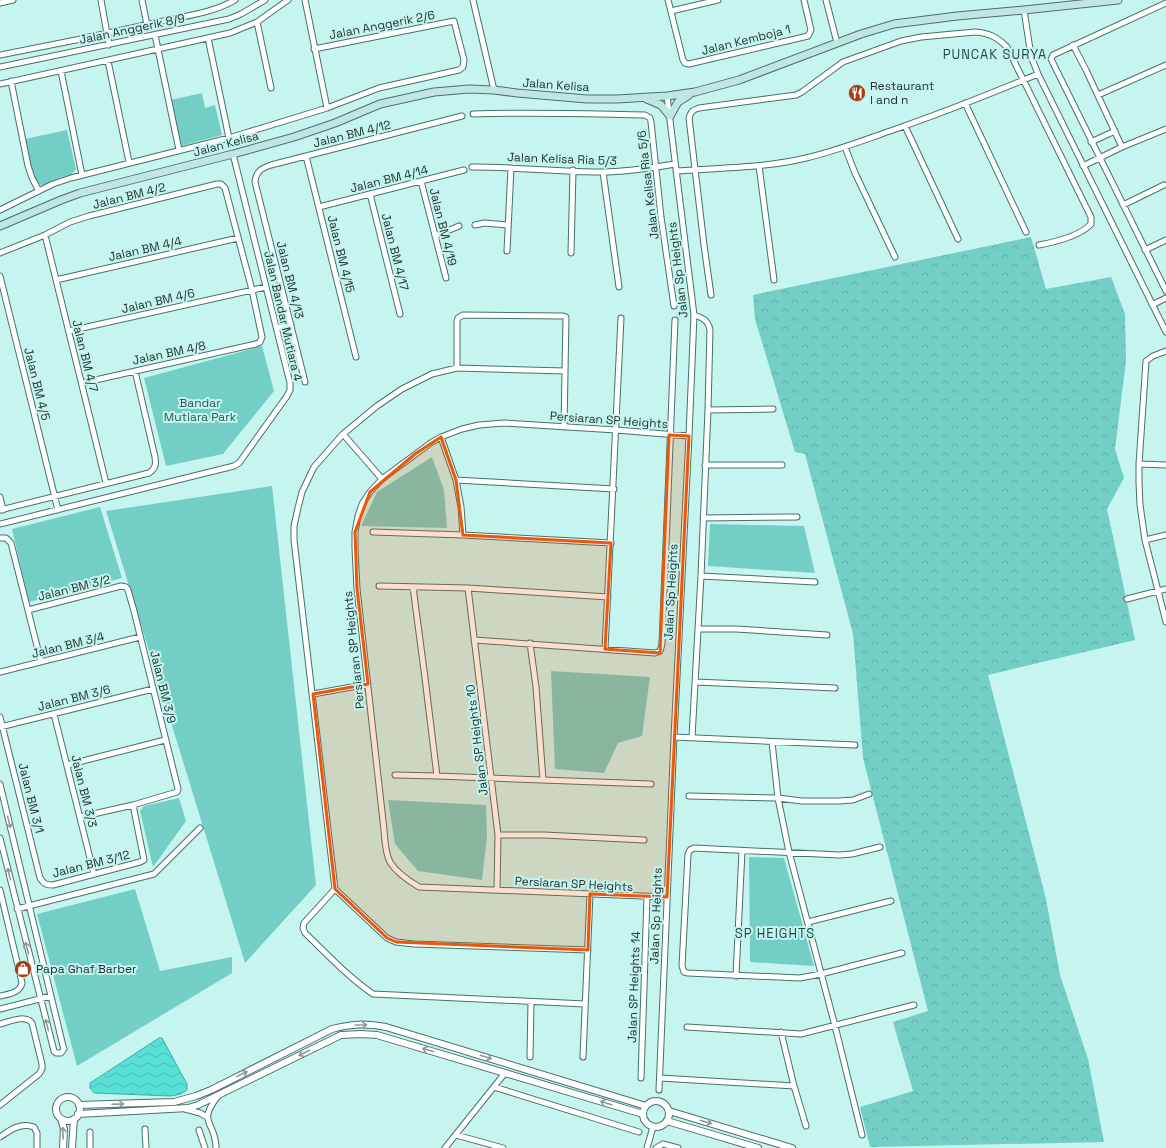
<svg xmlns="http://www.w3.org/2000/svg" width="1166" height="1148" font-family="'Space Grotesk',sans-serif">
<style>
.green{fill:#73cec6}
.forest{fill:url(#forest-crowns)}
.water{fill:url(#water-waves);stroke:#47aca4}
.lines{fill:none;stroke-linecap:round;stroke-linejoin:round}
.minor-casing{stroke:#46716d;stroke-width:7}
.tertiary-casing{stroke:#46716d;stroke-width:8}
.secondary-casing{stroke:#46716d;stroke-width:9}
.minor{stroke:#fff;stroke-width:5}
.tertiary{stroke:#fff;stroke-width:6}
.secondary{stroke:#c0e6e2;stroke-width:7}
.oneway{stroke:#909998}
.marked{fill:#e8590c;fill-opacity:0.2;stroke:#e8590c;stroke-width:3;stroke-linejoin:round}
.labels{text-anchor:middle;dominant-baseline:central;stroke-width:4;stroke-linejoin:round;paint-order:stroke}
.street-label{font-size:12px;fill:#213331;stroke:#c6f5ef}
.poi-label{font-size:12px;fill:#213331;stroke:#c6f5ef;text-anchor:start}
.park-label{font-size:12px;fill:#225b57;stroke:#c6f5ef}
.neighbourhood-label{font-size:13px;letter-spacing:1px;fill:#1e4945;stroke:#c6f5ef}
</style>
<defs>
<pattern id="forest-crowns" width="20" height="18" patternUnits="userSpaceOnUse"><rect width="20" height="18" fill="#73cec6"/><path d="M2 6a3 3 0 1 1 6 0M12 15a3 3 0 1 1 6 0" fill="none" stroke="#63b1ab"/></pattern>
<pattern id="water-waves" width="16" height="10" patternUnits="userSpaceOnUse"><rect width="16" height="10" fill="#57e0d5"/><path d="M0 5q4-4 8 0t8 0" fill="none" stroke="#4bc1b7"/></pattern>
</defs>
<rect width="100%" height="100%" fill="#c6f5ef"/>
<path class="green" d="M202 93 205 108 215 105 222 135 181 146 171 100Z
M67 130 76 169 71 175 61 177 44 186 37 183 31 167 25 139Z
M262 346 274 391 223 454 166 466 144 378Z
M432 457 444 490 447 528 361 526 377 492Z
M272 486 316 885 245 963 106 511Z
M100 507 122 578 29 602 12 529Z
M710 524 804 526 815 573 708 566Z
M551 671 650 677 642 736 618 743 604 773 555 769Z
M179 798 186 821 153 867 140 811 144 806Z
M388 800 486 805 487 836 482 880 418 871 395 844Z
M749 857 784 858 814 966 750 962Z
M135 889 160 971 232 957V973L77 1066 37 914Z"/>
<path class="forest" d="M1031 237 1046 289 1111 277 1125 314 1126 361 1115 449 1124 478 1107 509 1135 640 988 675 1046 899 1060 975 1088 1059 1104 1142 870 1147 860 1107 913 1091 893 1022 928 1011 863 758 853 634 805 454 795 452 755 319 753 295Z"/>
<path class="water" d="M159 1038H162L187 1084V1090L181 1094 171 1096 94 1093 90 1088V1083Z"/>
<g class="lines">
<defs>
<path id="minor" d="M101 0 109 45
M142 0 147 25
M305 0 327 108
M473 0 494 90
M668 0 683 60 685 63 689 64 808 36 811 30 804 0
M826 0 837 43
M0 3 13 0
M1166 3 1053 55 1051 59 1166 291
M1024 10 1031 56 1038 74 1166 332
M671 11 718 0
M257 22 271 88
M155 35 179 150
M208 38 229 138
M1073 45 1086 70 1122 147
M0 55C53 45 106 34 159 22 184 16 213 13 235 0
M108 61 129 162
M0 67 229 19 241 14 265 0
M61 71 82 175
M11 81 28 166 32 178 39 191
M0 84 230 33 257 22 288 0
M1098 95 1166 65
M965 103 1026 232
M473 114C531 112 588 114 645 115L650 118 651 122 661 217 674 306
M905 126 958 239
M1091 142 1115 131
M845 147 855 173 895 257
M306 156 356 357
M759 166 774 280
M1083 166 1122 147 1166 129
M472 167C515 167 559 172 602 172 627 172 651 168 675 164
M676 171C719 168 764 168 806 158 836 151 864 140 893 130 942 113 990 94 1038 74
M603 172 619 287
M421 181 446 278
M370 194 400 314
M1123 205 1164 185
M319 207 464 170
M0 210 53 184 71 178 229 138 327 108 379 88 459 70 463 67 464 60 454 21 314 49
M475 225 484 223 508 225
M45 235 106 483
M435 236 459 226
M1145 250 1166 240
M507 251 511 168
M0 253 45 235 70 222 89 216 217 184H221L225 188 252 290 262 337 260 342 256 344 82 383
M571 253 573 170
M0 276 58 510
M56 280 238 238
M711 295 704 245 689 118C691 111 693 110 699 108L796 95 802 92 843 62 901 41 921 37 975 32C989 33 997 37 1007 47L1091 217V224C1080 236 1055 242 1039 245
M1152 305 1166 298
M277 328 291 324
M69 331 266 287
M1166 351 1153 356 1146 361 1139 464V482L1140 505 1145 540 1166 622
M457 368V321L458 318 463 315 563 316 566 317 564 427
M565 371 457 368 432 374 402 389 377 406 343 434 314 467 302 492 298 508 294 526V540L335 889 387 938 396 942 414 944 588 950
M305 382 255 182C256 171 262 168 271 165L462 116
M708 410 773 409
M343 434 382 479
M441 437 456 480 461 507 463 535
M1139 464 1166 465
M705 465H782
M456 480 614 489
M0 497 3 510
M0 510 149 473C156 468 156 464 155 457L135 371
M703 518 797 517
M0 524 234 466 239 463 287 396 290 390V383L233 154
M373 532 463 535 611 543
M0 538H6L11 543 41 662
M1145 540 1166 535
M701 576 815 582
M379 586 468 588 608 597
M413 587 425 678 437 776
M468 588 498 835 497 890
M1127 599 1166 589
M28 610 121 586 126 587 128 590 134 611 178 789 177 792 133 805 80 817
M698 629H736L827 635
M474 640 655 653 660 651 662 644 675 320
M530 643 536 687 543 780
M605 649 621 318
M0 672 140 637
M696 682 835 688
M313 694 368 684
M54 714 94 874
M0 717 40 878C44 884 46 885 53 885L140 862 144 860 133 805
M0 727 153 689
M674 737 855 745
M692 737 701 576 708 410 710 330C708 320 703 318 694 315
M772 742 778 798 789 852 835 1026 862 1135
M67 765 165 740
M395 775 437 776 651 784
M0 784 63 1046 64 1049 61 1053H56L54 1051 0 838
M689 796 778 798 802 801H839L853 800 869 794
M498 835H544L644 840
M880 847 852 854 839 855 694 848 690 850 688 854 682 966 684 972 688 973 800 978 821 974 902 953
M335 889 304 923 303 928 305 933C327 954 348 977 373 994L585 1004
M0 890 22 983C20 993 9 994 0 996
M667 897 419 887C409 881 396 872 390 862 384 851 385 834 383 821L357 589 355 548V532L358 516 362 504 370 492 382 479 432 442 441 437 462 429 479 425 504 423 616 430 689 436
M17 909 154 874 200 828
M808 922 891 901
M736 976 742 851
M0 1009 51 996
M0 1024C9 1022 25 1014 32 1023L42 1064V1069L39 1074 0 1105
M687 1027 801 1034 914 1005
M781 1032 794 1086 806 1126
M530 1057 531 1002
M583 1057 590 894
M641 1078 647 897
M660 1078 794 1086
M494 1087 639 1132
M659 1090 674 737 689 436 694 315 667 96
M185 1109 200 1113 207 1117
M145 1129 146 1148
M199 1130 205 1148
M456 1135 503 1148
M0 1137C10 1130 21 1122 34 1127L37 1133V1148
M90 1148V1132
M216 1148C216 1121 196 1124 218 1096
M445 1148 505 1073
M647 1148 653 1127
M656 1148 663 1144 678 1148"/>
<path id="tertiary" d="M56 1109a12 12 0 1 1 24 0a12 12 0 1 1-24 0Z
M643 1114a13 13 0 1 1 26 0a13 13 0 1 1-26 0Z
M79 1105 174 1102 196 1096 211 1090 332 1029C351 1024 366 1023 386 1027L646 1106
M669 1111 792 1148
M78 1114 188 1108 198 1105 341 1035 361 1034 377 1035 643 1114
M61 1119 64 1129 63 1148
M667 1121 758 1148
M72 1148 74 1119"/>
<path id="secondary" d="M647 99 661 105 670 116 678 102 689 95
M0 226 61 200 80 193 233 154 294 137 335 123 380 104 434 92 469 89 494 90 517 93 587 99H617L667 96 695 92 739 80 861 34 894 24 957 16 1024 10 1118 0"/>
</defs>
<use href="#minor" class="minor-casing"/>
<use href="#tertiary" class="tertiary-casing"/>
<use href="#secondary" class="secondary-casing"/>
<use href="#minor" class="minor"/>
<use href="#tertiary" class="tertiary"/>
<use href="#secondary" class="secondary"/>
</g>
<defs><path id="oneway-shaft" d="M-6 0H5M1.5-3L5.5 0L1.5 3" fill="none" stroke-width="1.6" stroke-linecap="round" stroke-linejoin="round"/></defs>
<g class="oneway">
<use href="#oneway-shaft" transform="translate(9 822) rotate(76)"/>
<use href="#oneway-shaft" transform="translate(9 874) rotate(-104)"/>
<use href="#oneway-shaft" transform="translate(27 948) rotate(-104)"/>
<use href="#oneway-shaft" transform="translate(47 1025) rotate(-105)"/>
<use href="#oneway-shaft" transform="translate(361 1025)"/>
<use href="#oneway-shaft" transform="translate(428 1050) rotate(-163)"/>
<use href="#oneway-shaft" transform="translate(304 1053) rotate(153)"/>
<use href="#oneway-shaft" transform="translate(486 1057) rotate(17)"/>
<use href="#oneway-shaft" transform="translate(242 1074) rotate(-26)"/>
<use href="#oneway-shaft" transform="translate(606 1103) rotate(-163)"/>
<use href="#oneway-shaft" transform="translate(118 1104) rotate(-2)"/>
<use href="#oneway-shaft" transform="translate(706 1122) rotate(16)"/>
<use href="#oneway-shaft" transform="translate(63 1133) rotate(-92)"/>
</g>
<path class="marked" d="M669 435 689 436 667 897 590 894 588 950 396 942 387 938 335 889 313 694 368 684 357 589 355 532 370 492 415 454 441 437 456 480 463 535 611 543 605 649 660 653Z"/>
<defs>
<symbol id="restaurant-disc" viewBox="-11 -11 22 22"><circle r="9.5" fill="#a53d1c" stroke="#c6f5ef"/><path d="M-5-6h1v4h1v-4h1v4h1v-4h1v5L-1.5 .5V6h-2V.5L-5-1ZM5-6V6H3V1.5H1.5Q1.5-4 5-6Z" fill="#fff"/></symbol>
<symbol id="shop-disc" viewBox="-11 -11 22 22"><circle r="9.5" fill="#a53d1c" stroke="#c6f5ef"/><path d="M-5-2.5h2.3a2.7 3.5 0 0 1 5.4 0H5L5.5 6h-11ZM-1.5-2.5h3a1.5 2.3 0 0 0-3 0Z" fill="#fff"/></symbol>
</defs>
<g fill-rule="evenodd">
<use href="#restaurant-disc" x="847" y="83" width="20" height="20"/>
<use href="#shop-disc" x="13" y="959" width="20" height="20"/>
</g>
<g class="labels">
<g class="street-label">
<text transform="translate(382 25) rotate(-11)">Jalan Anggerik 2/6</text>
<text transform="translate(132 29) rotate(-12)">Jalan Anggerik 8/9</text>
<text transform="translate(746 40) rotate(-14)">Jalan Kemboja 1</text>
<text transform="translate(556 85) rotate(4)">Jalan Kelisa</text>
<text transform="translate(352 134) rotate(-14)">Jalan BM 4/12</text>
<text transform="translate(226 144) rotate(-15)">Jalan Kelisa</text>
<text transform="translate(562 159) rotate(2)">Jalan Kelisa Ria 5/3</text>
<text transform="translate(389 179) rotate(-14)">Jalan BM 4/14</text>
<text transform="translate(648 185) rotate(-97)">Jalan Kelisa Ria 5/6</text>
<text transform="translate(129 196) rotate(-14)">Jalan BM 4/2</text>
<text transform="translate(443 227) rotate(76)">Jalan BM 4/19</text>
<text transform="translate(145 249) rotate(-13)">Jalan BM 4/4</text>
<text transform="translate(395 252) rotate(76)">Jalan BM 4/17</text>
<text transform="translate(341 254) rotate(76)">Jalan BM 4/15</text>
<text transform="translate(678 270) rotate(-97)">Jalan Sp Heights</text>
<text transform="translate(290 280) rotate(76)">Jalan BM 4/13</text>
<text transform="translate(158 301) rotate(-13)">Jalan BM 4/6</text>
<text transform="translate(283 316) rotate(77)">Jalan Bandar Mutiara 4</text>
<text transform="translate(169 353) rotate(-12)">Jalan BM 4/8</text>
<text transform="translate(85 356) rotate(76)">Jalan BM 4/7</text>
<text transform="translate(37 384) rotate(76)">Jalan BM 4/5</text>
<text transform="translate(609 420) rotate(4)">Persiaran SP Heights</text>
<text transform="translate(74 588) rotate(-14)">Jalan BM 3/2</text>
<text transform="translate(671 592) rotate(-87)">Jalan Sp Heights</text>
<text transform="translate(68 645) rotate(-14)">Jalan BM 3/4</text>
<text transform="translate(354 650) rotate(-96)">Persiaran SP Heights</text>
<text transform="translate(163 687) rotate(76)">Jalan BM 3/9</text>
<text transform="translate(74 698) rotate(-14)">Jalan BM 3/6</text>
<text transform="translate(477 740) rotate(-97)">Jalan SP Heights 10</text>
<text transform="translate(84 791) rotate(76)">Jalan BM 3/3</text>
<text transform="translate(31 798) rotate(76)">Jalan BM 3/1</text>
<text transform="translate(91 864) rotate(-14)">Jalan BM 3/12</text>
<text transform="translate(574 884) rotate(3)">Persiaran SP Heights</text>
<text transform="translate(656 916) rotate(-88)">Jalan Sp Heights</text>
<text transform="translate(634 987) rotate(-88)">Jalan SP Heights 14</text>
</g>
<g class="poi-label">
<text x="870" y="86">Restaurant<tspan x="870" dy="14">l and n</tspan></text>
<text x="36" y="969">Papa Ghaf Barber</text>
</g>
<g class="park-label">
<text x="200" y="403">Bandar<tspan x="200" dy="14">Mutiara Park</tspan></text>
</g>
<g class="neighbourhood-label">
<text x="995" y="54">PUNCAK SURYA</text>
<text x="775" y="933">SP HEIGHTS</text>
</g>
</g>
</svg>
